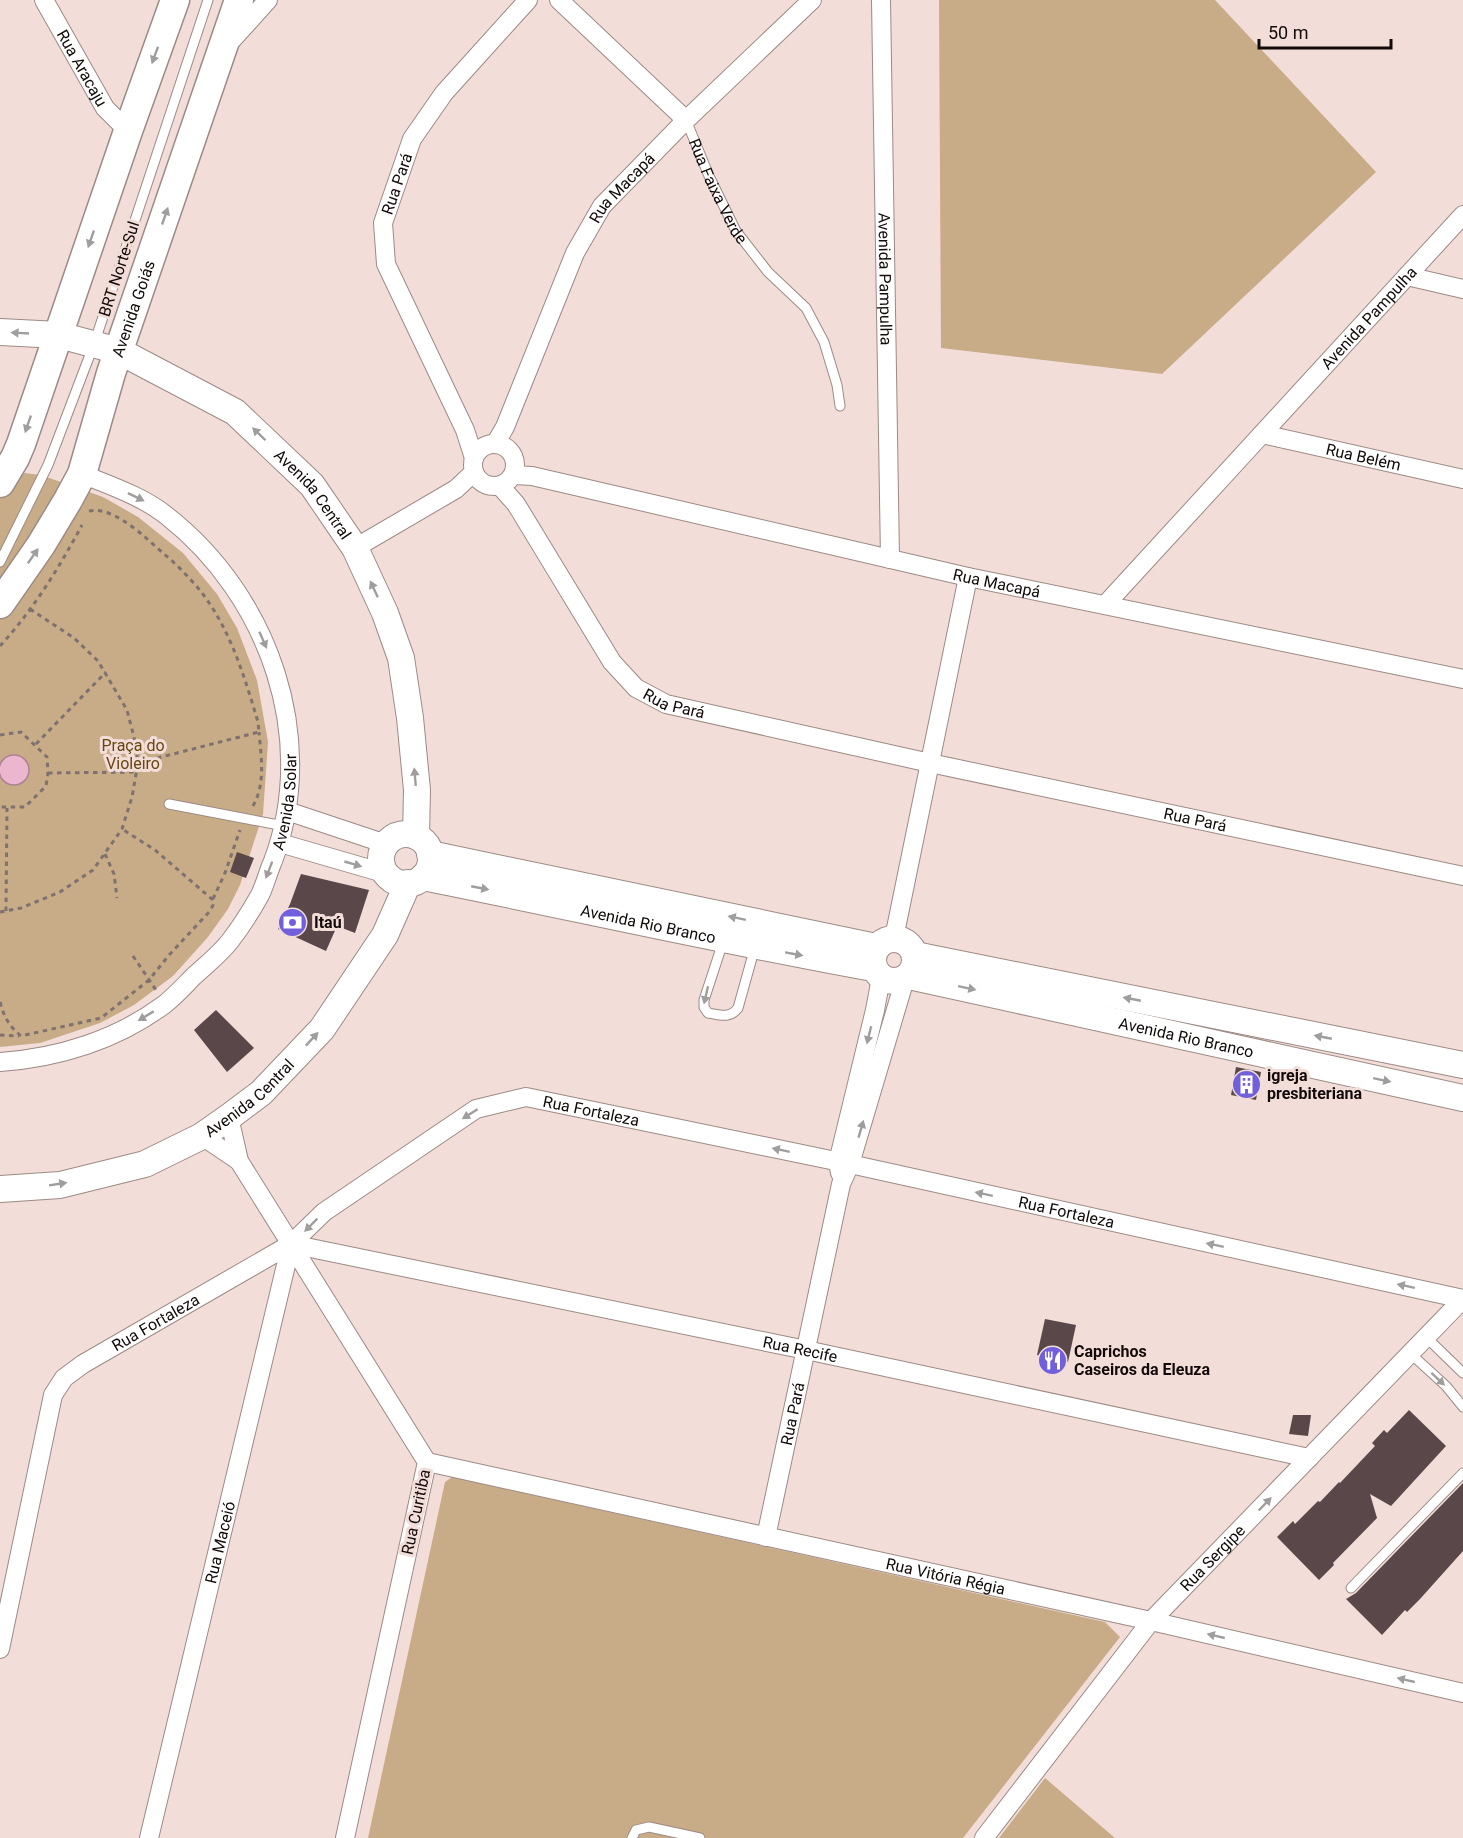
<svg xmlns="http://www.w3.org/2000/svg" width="1463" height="1838" font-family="Roboto,sans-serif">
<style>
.green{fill:#c7ac87}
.water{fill:#edb6cf;stroke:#ab8294;stroke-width:1.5}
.building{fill:#594749}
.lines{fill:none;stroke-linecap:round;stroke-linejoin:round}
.lane-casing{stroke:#9d8a85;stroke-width:11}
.street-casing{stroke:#9d8a85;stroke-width:20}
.secondary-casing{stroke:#9d8a85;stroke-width:28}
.primary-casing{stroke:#9d8a85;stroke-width:31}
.path{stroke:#7f716f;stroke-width:3;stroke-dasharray:4.5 4.5;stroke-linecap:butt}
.lane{stroke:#fff;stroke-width:9}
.street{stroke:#fff;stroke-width:18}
.secondary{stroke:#fff;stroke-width:26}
.primary{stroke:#fff;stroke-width:28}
.oneway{fill:#a09d9d}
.labels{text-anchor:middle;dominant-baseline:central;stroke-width:6;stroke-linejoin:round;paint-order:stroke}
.street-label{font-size:16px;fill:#110a09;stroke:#f2ddd8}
.park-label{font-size:16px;fill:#674710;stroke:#f2ddd8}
.poi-label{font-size:16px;font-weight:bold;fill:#110a09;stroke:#f2ddd8;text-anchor:start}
</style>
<rect width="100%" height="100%" fill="#f2ddd8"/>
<path class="green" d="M939 0H1215L1376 172 1162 374 941 348Z
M0 470 41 475 103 497 138 517 183 553 217 594 237 628 257 680 268 742 263 814 240 885 228 909 208 937 173 976 134 1005 100 1023 40 1043 0 1047Z
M452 1477 1105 1622 1120 1637 963 1838H368L445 1482Z
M1045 1778 1115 1838H999Z"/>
<path class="water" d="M-1 770a15 15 0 1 1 30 0a15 15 0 1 1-30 0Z"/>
<path class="building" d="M237 852 254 858 246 878 230 872Z
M301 874 369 890 355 933 337 926 326 951 278 929 290 904Z
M216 1010 254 1048 227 1072 194 1030Z
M1236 1067 1261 1072 1256 1100 1231 1095Z
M1045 1319 1076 1325 1068 1362 1037 1355Z
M1409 1410 1446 1446 1391 1506 1370 1494 1377 1518 1333 1563 1334 1565 1319 1580 1277 1537 1293 1521 1295 1524 1318 1501 1320 1502 1339 1482 1340 1483 1375 1446 1372 1443 1384 1430 1387 1433Z
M1293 1415H1311L1308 1436 1289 1434Z
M1463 1483V1551L1420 1599 1407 1612 1405 1610 1382 1635 1346 1599 1356 1593Z"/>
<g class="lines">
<defs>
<g id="lane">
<path id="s1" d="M686 120 709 176 736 231 768 272 806 308 824 342 837 385 840 406"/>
<path d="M0 562 48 465 94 344 208 0"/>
<path d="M169 804 284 826"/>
<path d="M723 942 704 1000V1007L708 1013C720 1015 730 1019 738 1008L755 947"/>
<path d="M1427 1338 1463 1373"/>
<path d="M1411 1354 1446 1386 1463 1407"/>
<path d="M1351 1588 1463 1473"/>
<path d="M632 1838 636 1830 649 1827 700 1838"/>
</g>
<g id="street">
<path id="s2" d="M44 0 105 108 128 131"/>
<path d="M559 0 686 120"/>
<path id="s3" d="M881 0 890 559"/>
<path d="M230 42 268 0"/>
<path d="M1407 276 1463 289"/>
<path id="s4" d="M1262 434 1463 479"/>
<circle cx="494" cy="465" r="21"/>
<path id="s5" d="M495 444 505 427 575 253 602 206 686 120 812 0"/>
<path id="s6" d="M474 458 465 430 386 264 383 223 412 139 444 93 528 0"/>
<path id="s7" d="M514 475 532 476 968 577 1463 679"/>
<path id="s8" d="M500 486 516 504 612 662 636 688 666 704 930 763 1463 876"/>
<path d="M355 548 456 489 474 472"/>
<path id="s9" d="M1105 605 1463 215"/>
<path d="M287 811 386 844"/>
<path d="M280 843 387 874"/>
<path d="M894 938 968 577"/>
<path id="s10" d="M0 1062C58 1058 117 1040 165 1004 175 996 185 985 194 976 206 965 220 954 230 941 241 927 251 911 260 895 265 885 268 872 273 861 319 738 269 596 167 516 142 496 111 486 82 474"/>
<path d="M229 1117 239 1161 427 1462 345 1838"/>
<path d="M202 1136 239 1161"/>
<path d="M840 1173 838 1162 875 1010 881 978"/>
<path id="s11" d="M291 1244 806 1350 1309 1458"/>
<path id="s12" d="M427 1462 1151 1621 1463 1693"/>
<path id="s13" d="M766 1537 841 1184 850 1164 905 979"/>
<path id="s14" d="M0 1649 53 1395 64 1378 83 1364 291 1244 324 1212 476 1109 526 1097 850 1164 1463 1299"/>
<path id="s15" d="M149 1838 291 1244"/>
<path id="s16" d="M984 1838 1151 1621 1463 1299"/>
</g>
<g id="secondary">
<path id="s17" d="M0 332 59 335 119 351 235 412 312 485 355 548 385 613 401 658 410 718 417 790 416 836"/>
<circle cx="406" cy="859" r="25"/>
<path d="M430 854 876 947"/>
<path id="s18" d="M423 877C573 907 723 941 873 968"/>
<circle cx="894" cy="960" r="21"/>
<path d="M915 955 1463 1065"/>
<path id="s19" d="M909 976 1463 1098"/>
<path id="s20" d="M0 1189 60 1185 145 1164 202 1136 229 1117 261 1093 322 1029 385 935 408 883"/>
</g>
<g id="primary">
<path d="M0 483 15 458 21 444 128 131 175 0"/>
<path id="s21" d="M0 604 41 545 68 500 82 474 111 373 239 0"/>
</g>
</defs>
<use href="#lane" class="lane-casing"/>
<use href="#street" class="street-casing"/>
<use href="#secondary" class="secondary-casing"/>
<use href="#primary" class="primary-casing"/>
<path class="path" d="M89 511C108 507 131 525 145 537 160 551 176 563 189 578 227 617 243 672 258 722L259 732 138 763
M0 646C33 610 59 568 82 525
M0 735 21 732 47 757 48 773 46 786 25 807H0
M36 744 106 672
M48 773 136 772
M253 806C266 783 261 756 259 732
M105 854 114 874 117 898
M213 899 225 873 240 830
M6 911 7 808
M0 912 21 908 60 892 93 870 122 829 132 797 138 763 135 741 127 710 98 661 74 638 30 609
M133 956 156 990
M0 1002C4 1017 9 1026 21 1036L101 1018 149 980 170 954 210 911 213 905V900L155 850 122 829
M0 1035 19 1036"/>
<use href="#lane" class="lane"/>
<use href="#street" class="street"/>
<use href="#secondary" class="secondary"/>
<use href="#primary" class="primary"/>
</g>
<defs><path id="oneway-solid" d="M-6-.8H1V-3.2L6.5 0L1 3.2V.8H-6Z" transform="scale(1.5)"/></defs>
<g class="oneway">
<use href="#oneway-solid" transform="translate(155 55) rotate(110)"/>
<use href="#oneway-solid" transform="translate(165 216) rotate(-71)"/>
<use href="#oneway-solid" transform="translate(91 239) rotate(109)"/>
<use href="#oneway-solid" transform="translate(20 333) rotate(-177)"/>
<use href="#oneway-solid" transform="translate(28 424) rotate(109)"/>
<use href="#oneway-solid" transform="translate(259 434) rotate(-136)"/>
<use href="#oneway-solid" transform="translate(136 497) rotate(26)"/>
<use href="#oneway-solid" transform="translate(33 556) rotate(-55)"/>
<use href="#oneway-solid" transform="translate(374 589) rotate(-115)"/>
<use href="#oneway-solid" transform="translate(263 640) rotate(66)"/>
<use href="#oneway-solid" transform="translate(415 777) rotate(-95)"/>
<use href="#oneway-solid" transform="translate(353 864) rotate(16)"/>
<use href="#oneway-solid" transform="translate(269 870) rotate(111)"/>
<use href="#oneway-solid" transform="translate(480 888) rotate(11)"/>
<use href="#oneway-solid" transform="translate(737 918) rotate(-168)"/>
<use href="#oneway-solid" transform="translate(794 954) rotate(10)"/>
<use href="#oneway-solid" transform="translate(967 988) rotate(12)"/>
<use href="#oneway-solid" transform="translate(706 995) rotate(103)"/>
<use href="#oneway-solid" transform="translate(1132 999) rotate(-169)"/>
<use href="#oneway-solid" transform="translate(146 1016) rotate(149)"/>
<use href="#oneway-solid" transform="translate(869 1035) rotate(104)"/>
<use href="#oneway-solid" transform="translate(1323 1037) rotate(-169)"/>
<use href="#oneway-solid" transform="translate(312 1039) rotate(-47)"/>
<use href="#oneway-solid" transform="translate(1382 1080) rotate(12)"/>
<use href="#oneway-solid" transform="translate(470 1114) rotate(148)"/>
<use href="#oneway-solid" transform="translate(861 1129) rotate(-74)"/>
<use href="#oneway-solid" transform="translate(781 1150) rotate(-168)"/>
<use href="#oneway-solid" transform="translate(58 1184) rotate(-9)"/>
<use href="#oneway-solid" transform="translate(984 1194) rotate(-168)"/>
<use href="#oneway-solid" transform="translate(311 1225) rotate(135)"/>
<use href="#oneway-solid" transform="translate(1215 1245) rotate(-168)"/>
<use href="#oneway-solid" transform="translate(1406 1286) rotate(-168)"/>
<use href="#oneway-solid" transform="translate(1438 1379) rotate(43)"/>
<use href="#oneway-solid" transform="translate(1265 1504) rotate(-46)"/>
<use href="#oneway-solid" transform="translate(1216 1636) rotate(-167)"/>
<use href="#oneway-solid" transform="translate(1406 1680) rotate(-167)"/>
</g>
<defs>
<symbol id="bank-disc" viewBox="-11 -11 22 22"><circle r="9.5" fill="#7160db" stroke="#f2ddd8"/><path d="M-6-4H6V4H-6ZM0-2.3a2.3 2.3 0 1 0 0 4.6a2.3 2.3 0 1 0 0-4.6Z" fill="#fff"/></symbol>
<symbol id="building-disc" viewBox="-11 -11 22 22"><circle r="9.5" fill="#7160db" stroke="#f2ddd8"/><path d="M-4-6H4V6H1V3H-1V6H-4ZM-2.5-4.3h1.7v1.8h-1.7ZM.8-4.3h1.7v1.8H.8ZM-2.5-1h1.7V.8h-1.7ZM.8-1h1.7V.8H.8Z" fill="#fff"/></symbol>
<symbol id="restaurant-disc" viewBox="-11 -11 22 22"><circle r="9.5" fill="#7160db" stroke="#f2ddd8"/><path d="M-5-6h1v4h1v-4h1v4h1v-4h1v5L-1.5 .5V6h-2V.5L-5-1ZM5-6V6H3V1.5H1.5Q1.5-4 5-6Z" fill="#fff"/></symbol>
</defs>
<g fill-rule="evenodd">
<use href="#bank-disc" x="276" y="906" width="33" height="33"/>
<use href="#building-disc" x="1230" y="1068" width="33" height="33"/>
<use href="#restaurant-disc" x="1036" y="1344" width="33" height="33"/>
</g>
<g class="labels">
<g class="street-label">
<text stroke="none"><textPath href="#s2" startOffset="78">Rua Aracaju</textPath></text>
<text stroke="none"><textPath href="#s6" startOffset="296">Rua Pará</textPath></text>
<text stroke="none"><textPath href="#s5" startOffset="288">Rua Macapá</textPath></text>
<text stroke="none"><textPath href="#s1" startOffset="78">Rua Faixa Verde</textPath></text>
<text transform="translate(119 269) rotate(-72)">BRT Norte-Sul</text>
<text stroke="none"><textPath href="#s3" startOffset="279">Avenida Pampulha</textPath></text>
<text stroke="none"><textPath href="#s21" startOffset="327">Avenida Goiás</textPath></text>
<text stroke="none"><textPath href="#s9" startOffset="390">Avenida Pampulha</textPath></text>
<text stroke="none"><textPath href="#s4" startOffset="104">Rua Belém</textPath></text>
<text stroke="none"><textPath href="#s17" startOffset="366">Avenida Central</textPath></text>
<text stroke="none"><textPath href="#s7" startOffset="495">Rua Macapá</textPath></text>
<text stroke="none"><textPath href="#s8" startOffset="286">Rua Pará</textPath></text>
<text stroke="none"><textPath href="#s10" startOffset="420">Avenida Solar</textPath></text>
<text stroke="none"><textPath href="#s8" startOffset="820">Rua Pará</textPath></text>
<text stroke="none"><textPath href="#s18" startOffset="230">Avenida Rio Branco</textPath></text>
<text stroke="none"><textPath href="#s19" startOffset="284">Avenida Rio Branco</textPath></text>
<text stroke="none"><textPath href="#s20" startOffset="272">Avenida Central</textPath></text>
<text stroke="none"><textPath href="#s14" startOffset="891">Rua Fortaleza</textPath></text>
<text stroke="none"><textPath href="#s14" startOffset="1377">Rua Fortaleza</textPath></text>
<text stroke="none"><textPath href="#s14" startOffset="387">Rua Fortaleza</textPath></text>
<text stroke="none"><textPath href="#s11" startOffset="520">Rua Recife</textPath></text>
<text stroke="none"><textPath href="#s13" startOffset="126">Rua Pará</textPath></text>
<text transform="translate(416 1512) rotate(-78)">Rua Curitiba</text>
<text stroke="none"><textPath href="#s15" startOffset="304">Rua Maceió</textPath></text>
<text stroke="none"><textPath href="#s16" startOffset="362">Rua Sergipe</textPath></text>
<text stroke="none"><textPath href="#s12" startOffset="531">Rua Vitória Régia</textPath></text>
</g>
<g class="park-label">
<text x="133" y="745">Praça do<tspan x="133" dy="18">Violeiro</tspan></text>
</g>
<g class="poi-label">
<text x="314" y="922">Itaú</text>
<text x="1267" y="1075">igreja<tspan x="1267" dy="18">presbiteriana</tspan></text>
<text x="1074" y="1351">Caprichos<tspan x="1074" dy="18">Caseiros da Eleuza</tspan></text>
</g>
</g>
<path d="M1259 39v9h132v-9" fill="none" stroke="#110a09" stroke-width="3"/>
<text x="1268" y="39" font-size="18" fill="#110a09" stroke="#f2ddd8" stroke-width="4.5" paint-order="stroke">50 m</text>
</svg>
